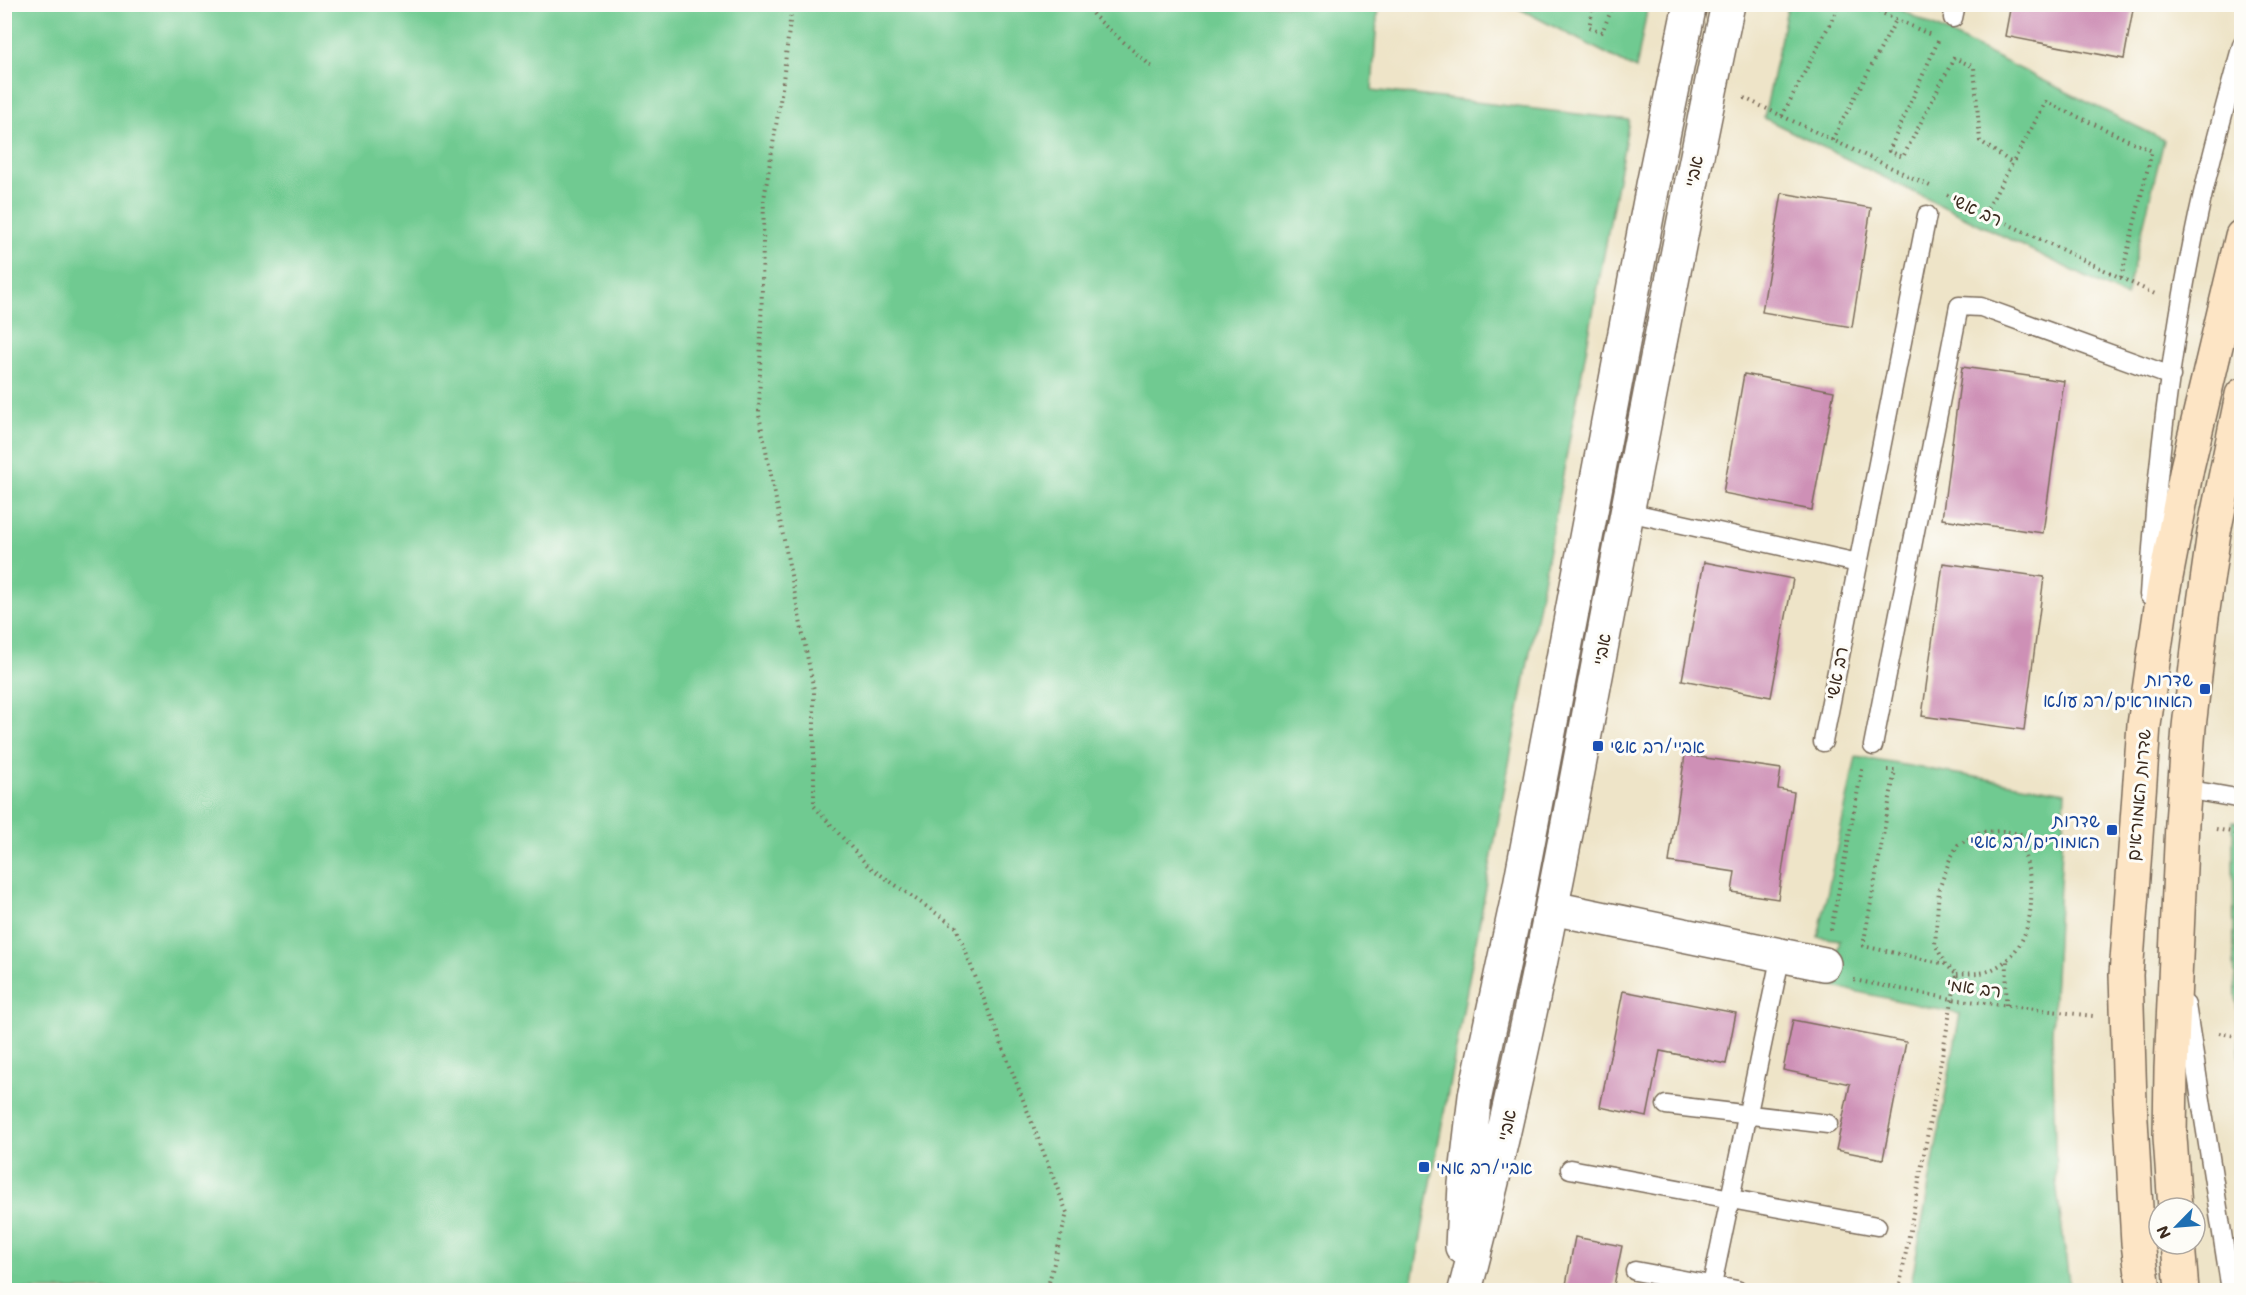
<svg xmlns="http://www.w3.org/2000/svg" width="2246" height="1295" font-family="Mali,'Playpen Sans Hebrew',sans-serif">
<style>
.green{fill:#6fca91;stroke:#557a58;stroke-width:1.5}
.building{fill:#ce90b6}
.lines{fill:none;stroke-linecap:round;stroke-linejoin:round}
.service-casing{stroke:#7a6b5a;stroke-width:21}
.minor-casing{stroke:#7a6b5a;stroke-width:36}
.tertiary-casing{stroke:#7a6b5a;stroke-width:36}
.secondary-casing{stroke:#7a6b5a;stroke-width:36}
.path{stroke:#7a6b5a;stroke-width:4;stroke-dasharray:1.5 4.5;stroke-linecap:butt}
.service{stroke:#fff;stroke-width:18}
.minor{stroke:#fff;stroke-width:33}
.tertiary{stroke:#fff;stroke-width:33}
.secondary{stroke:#fde5c5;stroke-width:33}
.transit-dot{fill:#1a4fb4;stroke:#fdfcf7;stroke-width:2}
.labels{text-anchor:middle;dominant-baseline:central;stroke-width:6;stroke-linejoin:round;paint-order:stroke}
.street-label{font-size:18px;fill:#3b2a1e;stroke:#fdfcf7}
.transit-label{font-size:18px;fill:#164399;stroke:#fdfcf7;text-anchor:end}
</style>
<rect width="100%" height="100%" fill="#fdfcf7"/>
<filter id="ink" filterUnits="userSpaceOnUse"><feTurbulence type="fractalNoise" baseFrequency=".0167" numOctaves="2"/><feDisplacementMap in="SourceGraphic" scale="12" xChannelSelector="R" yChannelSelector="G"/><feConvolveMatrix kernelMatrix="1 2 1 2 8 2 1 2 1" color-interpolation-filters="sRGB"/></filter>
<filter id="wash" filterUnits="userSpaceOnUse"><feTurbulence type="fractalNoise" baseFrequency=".008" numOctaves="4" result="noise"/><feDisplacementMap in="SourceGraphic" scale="24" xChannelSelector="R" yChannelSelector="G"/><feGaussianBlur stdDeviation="1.35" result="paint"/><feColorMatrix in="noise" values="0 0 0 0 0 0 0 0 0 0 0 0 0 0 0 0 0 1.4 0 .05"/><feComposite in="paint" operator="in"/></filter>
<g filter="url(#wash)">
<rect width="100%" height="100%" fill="#eee4c8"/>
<path class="green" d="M5 4 1378 5 1372 90 1629 120 1411 1290H5Z
M1788 4 1891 5 2164 140 2126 297 1764 118Z
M1512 5H1648L1636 69Z
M1856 757 2065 792 2052 1033 2056 1182 2070 1290H1910L1960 1014 1830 986 1840 940 1818 937Z
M2233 821 2242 822 2241 1076 2234 959Z"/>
<g id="blocks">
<path class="building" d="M2011 4H2134L2124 59 2005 36Z
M1782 193 1871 208 1852 327 1762 312Z
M1962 367 2064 381 2043 533 1942 519Z
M1744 374 1834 391 1812 510 1723 493Z
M1704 562 1793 579 1771 697 1682 680Z
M1943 563 2044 577 2024 730 1922 716Z
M1685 755 1781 769 1778 789 1794 792 1778 899 1732 892 1735 872 1669 862Z
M1623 991 1736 1013 1726 1064 1660 1051 1647 1117 1600 1107Z
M1793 1020 1906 1042 1883 1159 1836 1150 1850 1084 1783 1070Z
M1575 1237 1622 1246 1613 1290H1565Z"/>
</g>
</g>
<g filter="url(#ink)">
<use href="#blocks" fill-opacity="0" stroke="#7a6b5a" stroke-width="1.5"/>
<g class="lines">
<defs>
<path id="service" d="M1953 18 1956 4
M1628 512 1858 563
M2149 595C2156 471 2172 338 2198 216 2210 159 2226 102 2242 45
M1823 742 1927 215
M1873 746 1959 306 1981 307 2171 376
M2185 789 2242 799
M2186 1005 2231 1290
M1666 1105 1828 1124
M1570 1169 1877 1226
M1635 1271 1737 1290
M1711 1290 1781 954"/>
<path id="minor" d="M1552 908 1824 964"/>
<path id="tertiary" d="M1462 1247 1465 1184 1475 1096 1517 901 1653 185 1690 4
M1465 1290C1519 1084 1559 874 1598 665 1640 444 1682 224 1728 4"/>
<path id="secondary" d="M2175 1208 2170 1137 2171 1069 2182 823 2189 727 2201 624 2214 532 2242 395
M2178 1244 2182 1290
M2144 1290 2138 1243 2130 1102 2126 975 2144 725 2163 593 2187 468 2242 236"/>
</defs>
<use href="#service" class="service-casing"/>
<use href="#minor" class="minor-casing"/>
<use href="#tertiary" class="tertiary-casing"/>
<use href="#secondary" class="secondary-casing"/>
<path class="path" d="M792 4 782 89 764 199 759 415 814 690V806L868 866 956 927 1067 1213 1047 1290
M1085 4 1094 16 1152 67
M1546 4 1550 7 1551 4
M1594 4 1589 27 1602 32 1614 4
M1862 4 1931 35
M1938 41 1889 151 1903 157 1954 58 1974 67 1980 141 2012 163
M1744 98 1930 186
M1782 116 1840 4
M1832 140 1896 20
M1947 195 2157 295
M1985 213 2046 102 2152 151 2121 278
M1887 770H1895L1863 946 1945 964
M2216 829 2242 834
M1831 930 1862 769
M1957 974C1966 973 1977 974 1985 972 2022 960 2033 923 2031 888 2030 870 2023 851 2019 833
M1854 980 1952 999 2093 1016
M2006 1005 2007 959
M2219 1033 2242 1037
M1899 1290 1957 974 1945 964 1935 944 1939 889 1950 859 1958 845 1980 832 2003 831 2100 847"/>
<use href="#service" class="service"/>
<use href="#minor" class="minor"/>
<use href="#tertiary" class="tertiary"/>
<use href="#secondary" class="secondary"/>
</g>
</g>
<g class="transit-dot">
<rect x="2199" y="683" width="12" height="12" rx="3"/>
<rect x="1592" y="740" width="12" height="12" rx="3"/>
<rect x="2106" y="824" width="12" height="12" rx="3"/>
<rect x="1418" y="1161" width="12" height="12" rx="3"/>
</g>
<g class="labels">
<g class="street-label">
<text transform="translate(1693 171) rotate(-78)">אביי</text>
<text transform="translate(1977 209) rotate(25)">רב אשי</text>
<text transform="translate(1601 649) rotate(-79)">אביי</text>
<text transform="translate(1836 673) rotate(-79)">רב אשי</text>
<text transform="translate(2138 795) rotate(-85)">שדרות האמוראים</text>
<text transform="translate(1974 987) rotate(8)">רב אמי</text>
<text transform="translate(1506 1125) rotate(-78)">אביי</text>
</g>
<g class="transit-label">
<text x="2193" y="679">שדרות<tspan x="2193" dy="21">האמוראים/רב עולא</tspan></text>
<text x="1610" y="746" text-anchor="start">אביי/רב אשי</text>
<text x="2100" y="820">שדרות<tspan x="2100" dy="21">האמורים/רב אשי</tspan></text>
<text x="1436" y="1167" text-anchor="start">אביי/רב אמי</text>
</g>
</g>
<rect width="2246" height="1295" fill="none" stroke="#fdfcf7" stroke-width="24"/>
<g transform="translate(2177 1226) rotate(245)"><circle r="28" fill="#fdfcf7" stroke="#afa8a0" stroke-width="1.5"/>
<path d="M0-4.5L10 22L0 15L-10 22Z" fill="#1f6fb2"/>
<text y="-9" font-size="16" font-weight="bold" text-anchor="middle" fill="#3b2a1e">N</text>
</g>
</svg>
